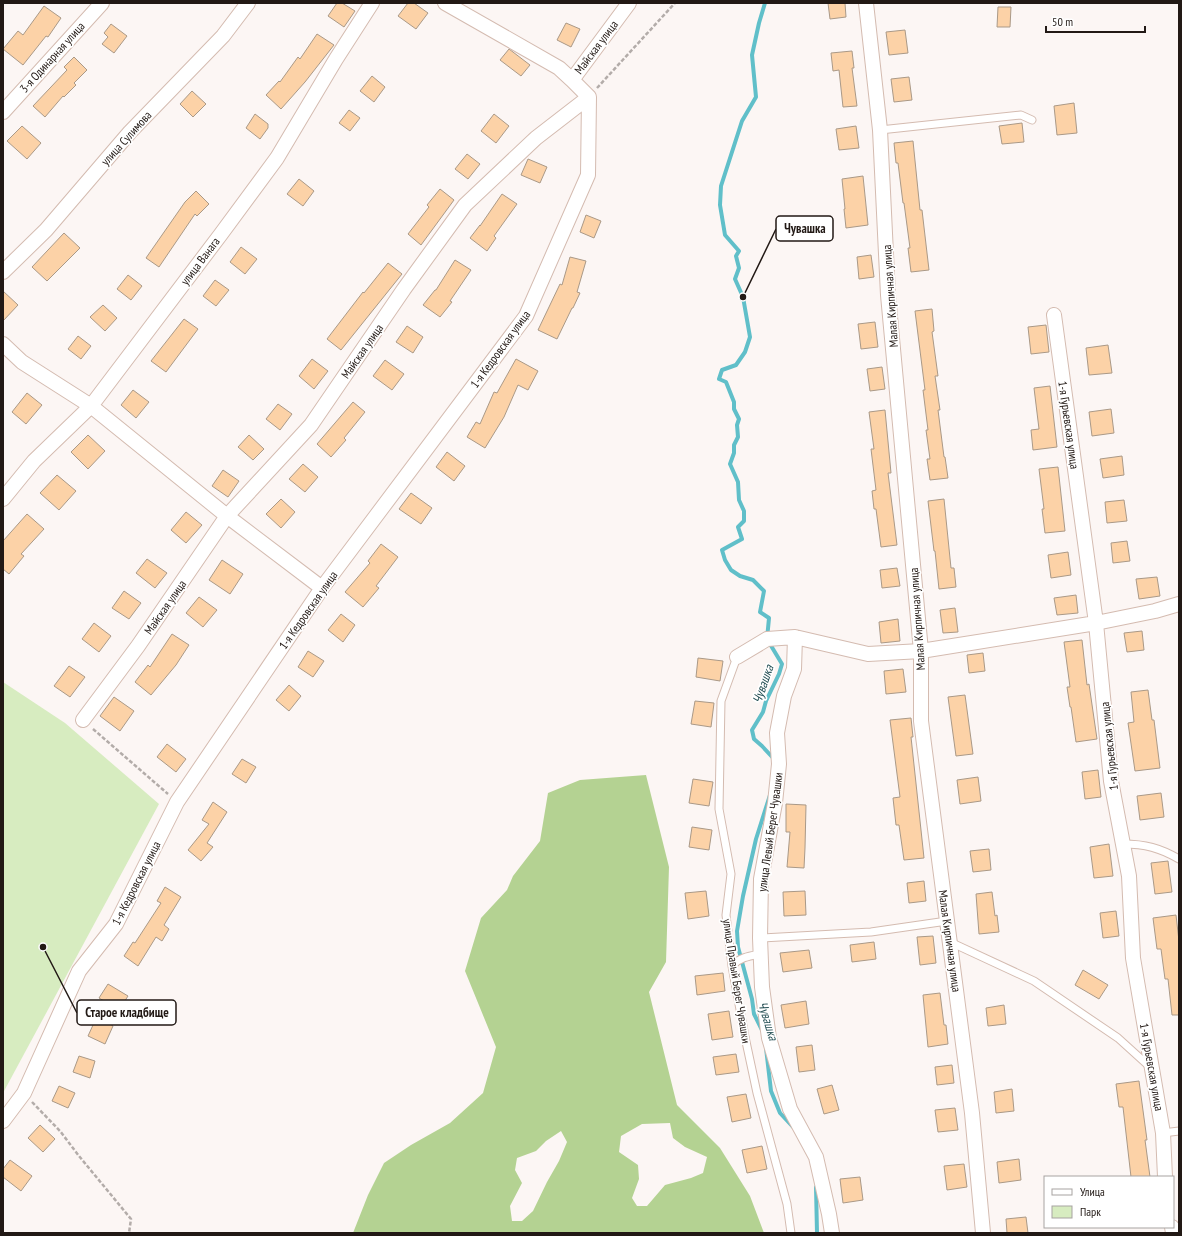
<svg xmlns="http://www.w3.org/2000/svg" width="1182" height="1236" font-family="'PT Sans Narrow',sans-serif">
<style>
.green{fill:#d7ecc0}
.forest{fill:#b4d292;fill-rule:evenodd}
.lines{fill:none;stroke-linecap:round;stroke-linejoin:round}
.stream{stroke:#60bfc9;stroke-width:4}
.building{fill:#fcd2a7;stroke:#aa9987}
.service-casing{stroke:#d4bbb0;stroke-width:9}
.minor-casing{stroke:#d4bbb0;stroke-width:16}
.path{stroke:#b3aca9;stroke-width:2.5;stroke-dasharray:4 2;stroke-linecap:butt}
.service{stroke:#fff;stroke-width:7}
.minor{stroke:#fff;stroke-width:14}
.labels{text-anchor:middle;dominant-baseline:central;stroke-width:3.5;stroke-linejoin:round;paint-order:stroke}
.street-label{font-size:12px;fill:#221915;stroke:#fff}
.water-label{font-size:13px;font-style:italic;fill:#234e53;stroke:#fff}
.leader{fill:none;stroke:#221915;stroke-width:1.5}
.callout-dot{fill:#221915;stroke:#fff;stroke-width:1.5}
.callout{fill:#fff;stroke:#221915;stroke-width:1.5}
.callout-label{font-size:13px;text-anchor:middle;font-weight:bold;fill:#221915}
</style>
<rect width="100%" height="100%" fill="#fcf6f4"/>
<path class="green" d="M3 682 65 723 159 804 3 1093Z"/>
<path class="forest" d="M646 775 669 867 666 962 649 992 677 1105 720 1148 750 1196 764 1233H353L368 1195 384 1163 411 1145 450 1123 483 1093 496 1047 465 971 481 918 507 890 513 876 540 841 548 793 580 780ZM670 1123 673 1138 685 1147 707 1157 703 1173 691 1178 665 1185 647 1206H637L632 1198 639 1179 638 1165 619 1152 621 1136 642 1124ZM561 1131 567 1142 559 1161 547 1182 533 1211 522 1221H512L510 1206 522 1183 515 1170 517 1158 536 1151 546 1141Z"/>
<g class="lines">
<path class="stream" d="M765 3 759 23 752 55 756 97 742 121 721 186 720 205 725 235 739 251 736 256 739 268 735 279 743 297 750 337 745 352 736 365 722 370 719 379 726 382 734 402V409L739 419 737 425 738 437 734 445V453L730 464 738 482 739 500 744 511V521L738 527 742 539 722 550 725 560 731 570 740 576 753 580 764 591 760 612 769 618 767 639 782 664 779 674 766 701 763 712 752 730 754 739 762 746 774 759
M762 1030 754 1014 752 999 738 947 737 931 743 896 756 839 770 795
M766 1048 771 1091 780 1113 793 1127
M816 1187 817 1233"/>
</g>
<path class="building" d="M337 3H342L355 11 344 27 328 16Z
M408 3H414L428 13 416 29 398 16Z
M828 3H845L846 17 830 19Z
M44 6 61 18 48 37 46 36 23 65 3 49 18 31 23 35Z
M998 7H1011L1010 27H997Z
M566 23 580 29 571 47 557 40Z
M111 24 127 36 114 53 102 44 108 37 104 33Z
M905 30 908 53 889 55 886 32Z
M317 34 334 45 305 82 281 109 266 95 279 81 280 82 298 57 300 59Z
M509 49 530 65 521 76 500 60Z
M852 51 854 68H852L857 106 843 107 839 70 833 71 831 53Z
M74 57 87 70 74 83 76 85 64 97 63 96 45 117 33 106 67 70 64 67Z
M372 76 385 87 374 102 360 91Z
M909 77 912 100 894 102 891 79Z
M192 91 206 104 193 117 180 104Z
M1074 103 1077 133 1057 135 1054 106Z
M349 110 360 118 350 131 339 123Z
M255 114 268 124V128L260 139 246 128Z
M494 114 509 126 496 143 481 131Z
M1022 123 1024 142 1002 144 999 126Z
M22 126 41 143 27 159 7 141Z
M856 126 859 148 839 150 836 129Z
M913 141 920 210H922L929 270 911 272 908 248H910L904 203H903L898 163H896L894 143Z
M467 154 480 164 468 179 455 169Z
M528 159 547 167 540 183 521 175Z
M863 176 868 225 846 228 844 209H845L842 179Z
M299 179 314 191 303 206 287 194Z
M440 189 454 200 421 245 408 234 429 207 427 205Z
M196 191 209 204 197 216 195 214 159 267 146 258 185 202Z
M502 194 517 204 494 236 496 238 487 251 470 238 480 225V226Z
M586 215 601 221 594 238 580 232Z
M64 233 80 248 47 281 32 267Z
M241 247 257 259 245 274 230 262Z
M871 255 874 277 859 279 857 257Z
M570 257 586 261 577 292 580 293 573 308H572L557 339 538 330 560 284 562 285Z
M455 260 471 270 450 301 452 302 440 317 423 305 435 290H436Z
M388 263 402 274 341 350 327 339 363 292 364 293Z
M128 275 142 286 131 300 117 289Z
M215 280 229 290 216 306 203 296Z
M3 291 18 305 3 321Z
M103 305 117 318 105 331 90 317Z
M932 309 934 331 932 332 938 376H935L940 410H938L944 457H945L948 478 930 480 927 459H930L926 430H928L923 390H925L915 311Z
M184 319 198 329 166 372 151 361Z
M875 322 878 347 861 349 858 324Z
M1046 325 1049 352 1031 354 1028 327Z
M407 326 423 337 413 353 396 342Z
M78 336 91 346 81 359 68 349Z
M1108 345 1112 373 1089 375 1086 348Z
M312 359 328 371 314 389 299 376Z
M516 359 538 371 528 390 518 385 504 417 485 448 467 437 476 422 480 424 494 392 497 393Z
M385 360 404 374 392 390 373 376Z
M882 367 885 389 870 391 867 369Z
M1050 386 1057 447 1033 450 1031 430 1039 429 1034 388Z
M133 390 149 402 136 418 121 405Z
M27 393 42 405 26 424 12 412Z
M353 402 365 412 344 438 346 440 331 457 317 444Z
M278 404 292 414 280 430 266 419Z
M1111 409 1114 433 1092 436 1089 412Z
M885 410 891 473H888L897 545 881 547 876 509H874L872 491 876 490 871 449H874L869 412Z
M88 435 105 451 88 469 71 452Z
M249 435 264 449 253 460 238 447Z
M447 452 465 466 454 481 436 467Z
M1122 456 1124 475 1103 478 1100 459Z
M303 464 318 477 305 492 289 479Z
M1058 467 1065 531 1045 533 1042 509H1044L1039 469Z
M223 470 239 481 228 497 212 486Z
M57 475 76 491 59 510 40 493Z
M411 493 432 508 421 524 399 509Z
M281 499 295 512 281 528 266 514Z
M944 499 951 568H954L956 587 939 589 935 551H934L928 501Z
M1124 500 1127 521 1107 523 1105 502Z
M186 512 202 525 186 543 171 530Z
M27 514 44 529 21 554 24 556 9 574 3 569V541Z
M1127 541 1130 561 1113 563 1111 543Z
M381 544 398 557 376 586 379 588 363 607 345 592 370 563 368 561Z
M1068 552 1071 575 1051 578 1048 555Z
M147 559 167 573 155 588 136 573Z
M222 560 243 574 230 594 209 580Z
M897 568 900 586 882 588 880 570Z
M1157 577 1160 596 1139 599 1136 579Z
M124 591 141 603 129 619 112 608Z
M1076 595 1078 613 1057 615 1054 598Z
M199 597 217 610 203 627 186 613Z
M955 608 958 632 943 633 940 610Z
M341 614 355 625 343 642 328 630Z
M898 619 900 641 881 643 879 622Z
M94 623 111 636 99 652 82 639Z
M1142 631 1144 650 1127 652 1124 633Z
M172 634 189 645 176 665 151 695 135 682 148 665 150 667Z
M1082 640 1087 685 1089 684 1097 739 1076 742 1071 707H1070L1067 687H1070L1064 642Z
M308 651 324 661 313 677 298 667Z
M983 653 985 671 969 673 967 655Z
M698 658 723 661 720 681 696 677Z
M69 666 85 677 70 697 54 686Z
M903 669 906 692 886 694 884 671Z
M289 685 301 696 289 711 276 700Z
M1148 690 1152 720H1154L1160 768 1135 771 1128 723 1134 722 1131 692Z
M965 695 973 754 956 756 948 697Z
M114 697 134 711 120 731 100 716Z
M695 701 714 703 711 727 691 724Z
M911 718 913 737H911L924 858 904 860 899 825H896L893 798 900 797 890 720Z
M167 744 186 759 176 772 157 757Z
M242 759 256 767 246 783 232 774Z
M1098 770 1101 797 1085 799 1082 772Z
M978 777 981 801 960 804 957 780Z
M693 779 713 782 709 806 689 803Z
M1161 793 1164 817 1140 820 1137 796Z
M213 802 227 812 207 843 213 847 201 861 188 850 209 824 202 820Z
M786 804 806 805 805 848 804 868 787 867 790 832H786Z
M692 827 712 830 709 850 689 847Z
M1109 844 1113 876 1094 878 1090 847Z
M989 849 991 870 973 872 970 851Z
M1168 861 1172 892 1155 894 1151 863Z
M924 881 926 901 909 903 907 883Z
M165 887 181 897 164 925 169 929 162 941 156 937 138 966 124 956 133 942 135 943 161 903 157 901Z
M706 891 709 916 688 919 685 893Z
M805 891 806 915 784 916 783 892Z
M992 892 995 916 997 915 999 932 979 934 976 894Z
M1116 911 1119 936 1103 938 1100 913Z
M1176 915 1179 941V1015H1172L1168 979H1165L1161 949H1157L1153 918Z
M933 936 936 963 920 965 917 937Z
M874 942 876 959 852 962 850 945Z
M809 950 812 968 783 972 780 953Z
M1083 970 1108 985 1099 999 1075 985Z
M723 973 725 991 697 995 695 976Z
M108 984 128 996 110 1024 113 1026 105 1044 88 1036 104 1001 99 998Z
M940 993 944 1025H946L948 1044 928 1047 923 995Z
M806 1001 809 1024 785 1028 781 1005Z
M1004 1005 1006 1024 988 1026 986 1008Z
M729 1011 733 1037 712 1040 708 1014Z
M812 1045 815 1070 799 1072 796 1047Z
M736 1054 739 1072 716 1075 713 1057Z
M79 1056 95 1061 90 1078 73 1072Z
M952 1065 954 1083 937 1085 935 1067Z
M1139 1081 1147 1140H1145L1150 1177H1131L1123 1107H1119L1116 1084Z
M832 1085 839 1110 824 1114 817 1089Z
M59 1086 75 1093 68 1108 52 1101Z
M1012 1089 1014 1111 996 1113 994 1092Z
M746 1094 751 1118 732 1122 727 1097Z
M955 1108 958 1130 938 1132 935 1110Z
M40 1125 55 1139 43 1152 28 1138Z
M762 1146 767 1169 747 1173 742 1150Z
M1019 1159 1021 1180 999 1183 997 1162Z
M10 1160 32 1176 21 1191 3 1177V1169Z
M964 1164 967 1187 947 1190 944 1166Z
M860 1177 863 1200 843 1203 840 1179Z
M1026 1217 1028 1233H1007L1006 1219Z"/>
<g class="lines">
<defs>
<path id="service" d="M880 130 1021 115 1032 120
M737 657 721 701 719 809 731 874 726 915 732 966 745 1037 757 1093 787 1204 791 1233
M1123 844C1145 844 1160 848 1179 859
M760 938 871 932 947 921
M950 942 1034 981 1118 1038 1150 1067
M732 966C740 957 750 956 761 954
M1163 1133 1179 1131"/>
<path id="minor" d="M445 3 559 68 572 80
M866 3 880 130 888 295 921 651V721L972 1113 983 1233
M3 112 102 3
M3 272 46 230 130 132 223 36 248 3
M1054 315 1096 623 1111 781 1129 876 1133 958 1163 1133 1165 1177
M3 344 22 362 91 406 227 516 322 588
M3 499 34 461 91 406 221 234 277 158 336 59 372 3
M795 637 794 669 784 696 777 733 779 764 775 803 761 879 760 938 762 987 769 1038 790 1109 816 1157 829 1214 832 1233
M737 657 767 639 795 637 868 654 921 651 1096 623 1155 611 1179 604
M83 720 138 646 227 516 311 425 404 289 465 205 536 138 589 97 572 80 629 3
M3 1121 24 1093 79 971 116 924 177 802 322 588 526 316 588 175 589 97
M1172 1227 1173 1233"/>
</defs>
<use href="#service" class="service-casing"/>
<use href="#minor" class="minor-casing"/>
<path class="path" d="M597 88 675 3
M93 729 168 794
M32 1102 60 1131 79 1156 131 1219 129 1233"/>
<use href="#service" class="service"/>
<use href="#minor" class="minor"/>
</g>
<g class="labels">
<g class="street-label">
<text transform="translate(596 47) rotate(-53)">Майская улица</text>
<text transform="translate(52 57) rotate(-48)">3-я Одинарная улица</text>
<text transform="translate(126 138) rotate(-48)">улица Сулимова</text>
<text transform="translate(200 261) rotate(-53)">улица Ванага</text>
<text transform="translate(890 296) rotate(-94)">Малая Кирпичная улица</text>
<text transform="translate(500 349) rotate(-54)">1-я Кедровская улица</text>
<text transform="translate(362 351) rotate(-55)">Майская улица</text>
<text transform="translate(1069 425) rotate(82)">1-я Гурьевская улица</text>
<text transform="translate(165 607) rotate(-55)">Майская улица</text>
<text transform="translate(308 610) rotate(-55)">1-я Кедровская улица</text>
<text transform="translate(917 619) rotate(-94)">Малая Кирпичная улица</text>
<text transform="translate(1109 746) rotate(-96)">1-я Гурьевская улица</text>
<text transform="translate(770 832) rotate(-82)">улица Левый Берег Чувашки</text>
<text transform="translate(136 883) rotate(-63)">1-я Кедровская улица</text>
<text transform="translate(950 941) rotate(82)">Малая Кирпичная улица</text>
<text transform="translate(737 981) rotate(81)">улица Правый Берег Чувашки</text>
<text transform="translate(1152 1067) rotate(80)">1-я Гурьевская улица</text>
</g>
<g class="water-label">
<text transform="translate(763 684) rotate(-71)">Чувашка</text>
<text transform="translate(768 1021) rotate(73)">Чувашка</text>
</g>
</g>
<path class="leader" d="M743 297L776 229M43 947L77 1013"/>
<g class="callout-dot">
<circle cx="743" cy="297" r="4"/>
<circle cx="43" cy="947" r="4"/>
</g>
<g class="callout">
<rect x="776" y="216" width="57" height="25" rx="4"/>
<rect x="77" y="1000" width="99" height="25" rx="4"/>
</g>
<g class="callout-label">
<text x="805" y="233">Чувашка</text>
<text x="127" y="1017">Старое кладбище</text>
</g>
<rect width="1182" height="1236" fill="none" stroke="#221915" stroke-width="8"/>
<rect x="1044" y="1176" width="130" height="52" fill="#ffffff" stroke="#a7a3a1"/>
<rect x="1052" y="1189" width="20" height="6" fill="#ffffff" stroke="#a7a3a1"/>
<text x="1080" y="1196" font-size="12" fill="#221915">Улица</text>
<rect x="1052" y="1206" width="20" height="12" fill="#d7ecc0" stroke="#a7a3a1"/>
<text x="1080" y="1216" font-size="12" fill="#221915">Парк</text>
<path d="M1046 26v6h99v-6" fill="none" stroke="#221915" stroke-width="2"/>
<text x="1052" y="26" font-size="12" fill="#221915" stroke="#ffffff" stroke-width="3" paint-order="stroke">50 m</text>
</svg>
